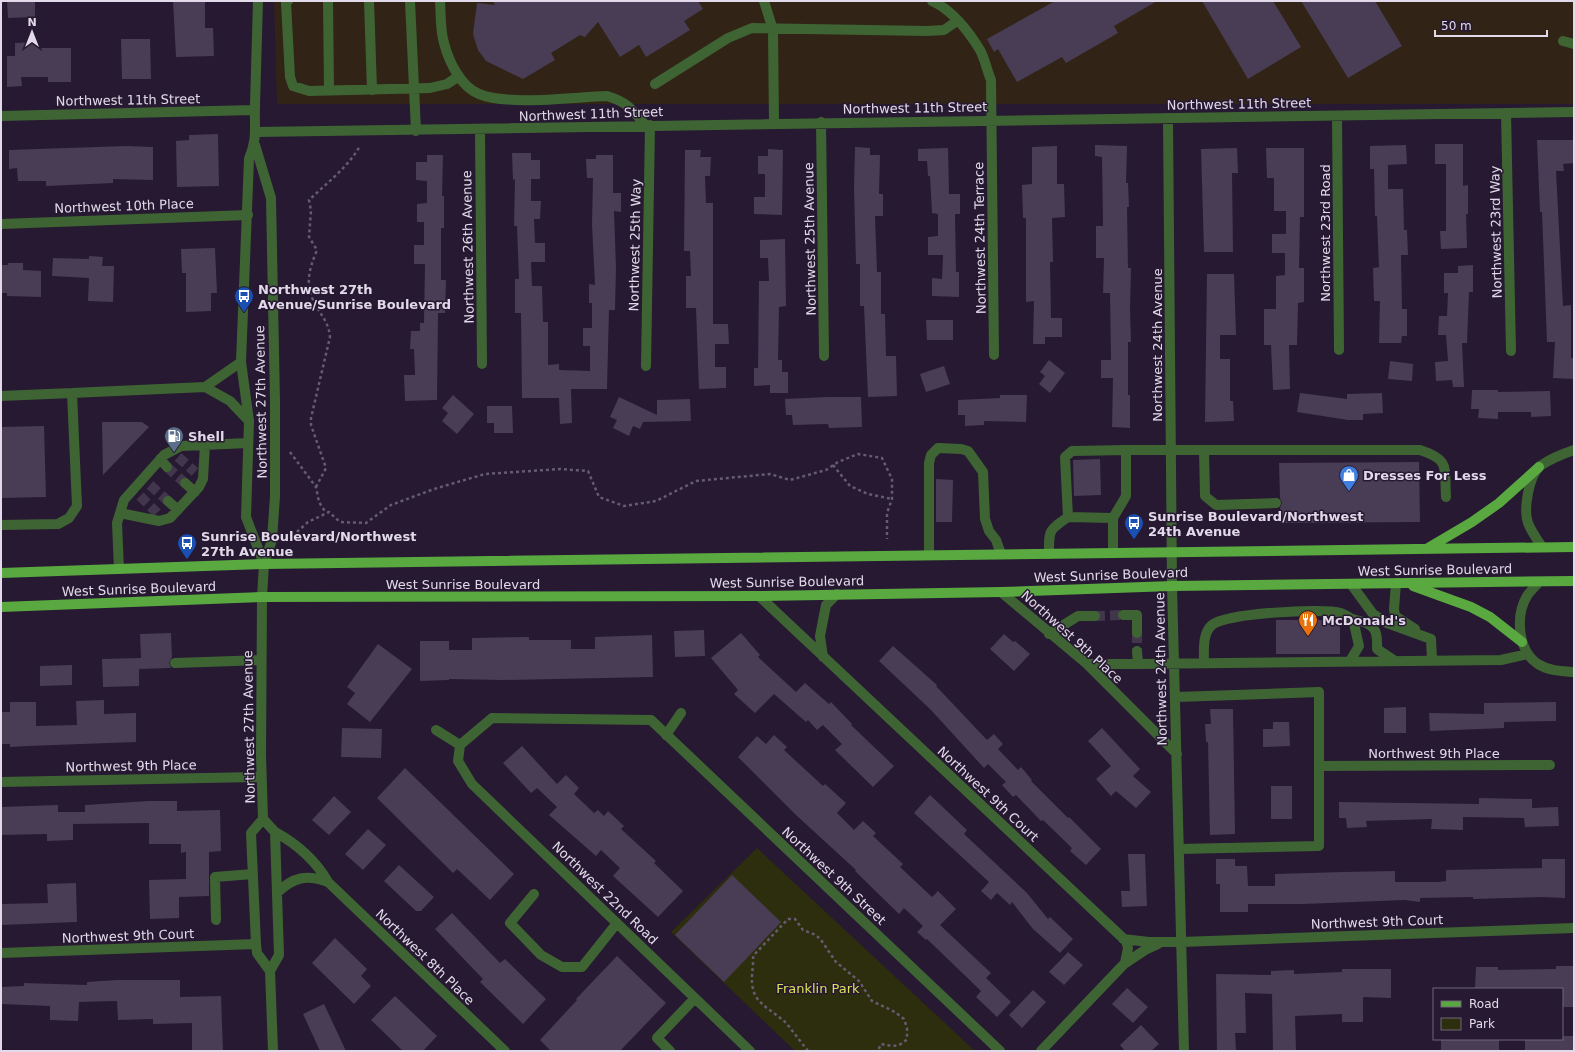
<svg xmlns="http://www.w3.org/2000/svg" width="1575" height="1052" font-family="'DejaVu Sans',sans-serif">
<style>
.education{fill:#312417}
.green{fill:#2d2e0d}
.building{fill:#493c55}
.lines{fill:none;stroke-linecap:round;stroke-linejoin:round}
.minor-tunnel{stroke:#42364d;stroke-width:10;stroke-dasharray:10 5;stroke-linecap:butt}
.path{stroke:#665b70;stroke-width:2.5;stroke-dasharray:3 3;stroke-linecap:butt}
.minor{stroke:#3f6434;stroke-width:10}
.major{stroke:#59a840;stroke-width:10}
.labels{text-anchor:middle;dominant-baseline:central;stroke-width:3;stroke-linejoin:round;paint-order:stroke}
.street-label{font-size:13px;fill:#e2daea;stroke:#261931}
.poi-label{font-size:13px;font-weight:bold;fill:#e2daea;stroke:#261931;text-anchor:start}
.park-label{font-size:13px;fill:#dce056;stroke:#261931}
</style>
<rect width="100%" height="100%" fill="#261931"/>
<path class="education" d="M274 1H1574V104H277Z"/>
<path class="green" d="M757 848 975 1051H795L671 932Z"/>
<path class="building" d="M7 1H35V17L8 18Z
M173 1H205V28H213L214 56 176 57Z
M493 1H698L703 9 684 21 690 30 646 57 639 45 620 57 598 22 585 37 580 35 551 53 555 60 523 79 486 61 478 50 473 34 477 3 495 5Z
M1055 1H1157L1114 26 1118 33 1066 63 1062 57 1017 82 998 49 994 52 987 39Z
M1202 1H1273L1301 47 1248 79Z
M1301 1H1375L1402 46 1348 78Z
M121 39H150L151 79H122Z
M38 42V48H71V82H48V77H21L22 86 7 87V56H15V43Z
M218 134 219 186 177 187 176 141 189 140V135Z
M1537 140H1574V163L1563 164 1564 171H1556L1563 306 1571 305V358H1574V379L1553 378 1555 342H1547L1542 212H1540Z
M1435 144H1463V186L1468 185V214H1466L1467 248 1441 249 1440 231H1446V164H1435Z
M1095 145 1127 146 1126 183H1128L1129 207H1127L1128 268H1131L1130 310 1131 342H1128V395H1130V428L1112 427 1113 378H1101V360H1111L1110 293H1103L1104 258H1096V226H1103L1102 157 1095 156Z
M1406 145 1407 164 1388 165V189H1403L1404 230H1407L1408 255H1401L1402 309H1407V336H1402L1401 343H1379L1380 301H1374L1373 268 1379 267 1377 216H1375L1374 169H1370V146Z
M126 146 153 147V180L113 179V183L46 186V181H18L17 168 9 169V150Z
M1057 146V184H1064L1065 217 1052 218 1053 262H1050L1051 318H1062V337H1045V344H1033L1034 301 1026 302V218H1023L1022 185 1032 184V147Z
M855 147 870 148V155H880L879 194H883V216H875L877 272H881V314H885L886 356H896L897 396 868 397 864 306H860V264H856L854 188Z
M948 148 949 194H960V214H955L956 272H959V297L932 296V278L942 279 943 255H928V237L938 236V214L932 213 930 176H928L927 161H918V149Z
M1237 148 1238 173H1232L1233 252H1204L1201 149Z
M1266 148H1304V217H1300L1299 268H1304V302L1298 303 1297 345H1289L1290 389 1273 390 1271 345H1264V309H1276V276L1285 275V253H1272V234H1286V211H1274V178H1267Z
M768 149 783 150 782 215 754 214V197H765V174H758V156H768Z
M685 150H701L700 157H711L710 176H705L706 203H713V324H728L729 344H715V367H726V388L699 389 696 308H686V276H691L690 251H684Z
M512 153H531V160H540V179H531V201H541L540 219H534L535 243H545V262H531L532 286H542L543 322H548V365L559 364V370L590 371V346H583V328H592V303H589V284L595 285 592 225 593 178H587L586 159H596V155H613V193H621V212L614 211 616 268 615 310H609L607 389H571L572 423 560 424 559 398H522L521 313H515V279H519L517 226H514L515 179 513 180Z
M427 155H443L442 196H444V228H441V280H446L445 313H438L437 400 405 401 404 375H415L414 349H410L411 331H420V323H424L425 264H414V245H424V222H417V204L427 203V181L416 180V162H427Z
M785 239 786 306 779 307 778 360H782V372H788V393H770V385L754 386V368H758L759 281H769L768 258H760V240Z
M215 248 217 293H211V311L186 312V273H182L181 249Z
M89 256 103 257 102 266H114L113 302 88 301 89 278 52 276 53 258 89 259Z
M8 263H23V270L41 271V297L7 296V293H1V265H8Z
M1473 265V292H1469L1467 343H1462L1464 387H1453L1452 380 1436 381 1435 362 1448 361 1446 335H1438L1439 316H1447L1448 293H1444V273H1458V266Z
M1207 274H1234L1236 335H1220V359H1230V401H1233L1234 421 1205 422Z
M926 320H953V340H927Z
M1049 360 1065 373 1050 393 1039 384 1045 376 1040 372Z
M1390 361 1413 364 1412 381 1388 379Z
M944 366 950 384 926 392 920 374Z
M1472 390H1498V392L1550 391 1551 416 1531 417V412H1498V419L1478 418 1479 409H1471Z
M1300 393 1347 399V394L1382 393 1383 413 1363 414V420H1348L1297 412Z
M453 395 474 414 457 434 442 421 448 413 442 408Z
M1000 395H1027L1026 422 984 421V425L965 426V415H958V400L1000 398Z
M619 397 657 415V400L690 399 691 421 643 422 640 429 633 426 629 436 613 428 617 420 610 417Z
M828 397H861L862 427 829 428 828 424 793 425 792 415H786L785 399Z
M487 406H512L513 433H494V423H487Z
M102 422H142L149 427 103 475Z
M44 426 46 497 1 498V427Z
M1100 459 1101 495 1074 496 1073 460Z
M1419 462 1420 522 1280 523V508L1282 503 1280 498 1279 463Z
M936 479 953 480 952 522H936Z
M1276 620H1340V654H1276Z
M704 630 705 656 675 657 674 631Z
M171 633 172 657 169 663 171 668 139 669V686L103 687 102 659 141 658 140 634Z
M741 633 760 655 758 657 796 692 805 683 829 704 831 702 852 724 851 725 894 766 873 787 835 750 842 744 823 725 817 730 808 720 806 722 774 694 755 713 734 694 738 690 711 658Z
M1004 634 1013 642 1015 641 1030 654 1014 671 990 649Z
M652 635 653 677 502 680 449 679V680L420 681V641H449V650H472V638L529 637V640H571V649H595V637Z
M378 644 412 669 370 722 347 704 355 693 347 687Z
M893 646 937 685 936 686 987 740 994 734 1003 744 998 749 1018 770 1021 767 1032 780 1031 781 1068 818 1069 817 1101 849 1086 865 1070 851 1072 848 1043 820 1041 821 1016 795 1013 797 1002 785 1006 782 988 764 984 768 931 710 879 661Z
M72 665V685L40 686V666Z
M104 700V714L136 713V742L28 746 10 747V744H1V712H10V702H36V726L77 725 76 701Z
M1556 702V721L1504 722V728L1430 731 1429 713 1484 714V703Z
M1406 707V733H1384V708Z
M1210 709H1233L1235 834 1210 835 1208 742H1206L1205 724H1211Z
M1273 722H1289L1290 746 1263 747V729H1273Z
M342 728 382 729 381 758 341 757Z
M1102 728 1140 769 1133 776 1151 792 1136 808 1116 791 1111 796 1096 779 1111 766 1088 741Z
M774 735 787 747 784 750 823 786 825 784 846 803 837 813 854 830 863 821 876 833 873 836 903 864 900 867 932 897 938 891 956 909 940 925 991 973 986 978 1011 1002 997 1017 976 997 981 991 927 939 926 940 917 932 923 926 904 908 899 914 855 871 856 870 796 815 738 757 757 736 766 744Z
M522 746 557 784 566 775 579 788 574 794 594 813 598 810 604 816 608 811 624 826 621 829 656 861 654 863 683 891 658 917 613 876 620 868 601 850 596 856 564 828 549 815 557 807 537 788 531 793 503 763Z
M405 768 514 874 490 900 457 869 453 873 377 798Z
M1271 786H1292V819H1271Z
M930 795 967 830 964 834 1027 893 1048 919 1050 917 1073 939 1060 953 1033 929 1012 902 1010 905 997 893 991 900 981 891 989 882 914 813Z
M334 796 351 812 329 835 312 820Z
M1479 798 1532 799V808L1558 807 1559 826 1525 827 1524 818 1463 817V830L1431 829 1432 819 1366 821 1367 827 1347 828 1346 818H1339V802L1479 804Z
M149 801H177V811L220 810 221 851 209 852V896L179 897V918L150 919 149 880 186 879V852L181 853V844H149V823L73 824V840L47 841V834L1 835V807L58 805V812H85V805Z
M368 829 386 845 363 870 345 854Z
M1128 854H1145L1147 906 1122 907 1121 891H1130Z
M1216 859H1235V866H1247L1248 886H1275V874L1343 872 1395 871V882H1439L1446 881V870L1542 868V859H1565V898L1542 897 1473 899V897L1420 898V902L1405 900 1303 904H1248V912H1220V884H1216Z
M399 865 434 897 421 911H416L384 881Z
M732 875 781 922 724 982 675 935Z
M76 883 77 922 1 925V904L48 903 47 884Z
M452 913 500 963 505 959 546 999 523 1024 480 982 483 979 435 929Z
M335 938 367 969 361 976 371 986 354 1004 312 963Z
M1068 952 1083 965 1064 985 1049 972Z
M617 956 666 1003 620 1051H551L540 1040 577 1000 576 999Z
M1556 966H1574V1007H1562V989H1475L1476 967H1498V970L1556 969Z
M1342 969H1391V998L1363 997V1022H1342V1014L1295 1016 1296 1051H1273L1272 994 1245 993 1246 1033H1235L1236 1051H1217L1216 974 1271 975V971L1294 970V974L1342 972Z
M117 980H180V997L221 996 223 1051H192V1023L153 1024V1019L118 1020 117 1001 79 1002 78 1021 50 1020V1006L1 1004V987L24 986V983L87 985V982Z
M1127 988 1148 1007 1133 1023 1112 1004Z
M1033 990 1046 1002 1022 1028 1009 1015Z
M395 996 437 1036 423 1051H403L371 1020Z
M324 1004 346 1051H320L303 1014Z
M1141 1025 1159 1044 1151 1051H1125L1120 1045Z
M1562 1036H1574V1051H1525V1039H1562Z
M1441 1039H1499V1051H1441Z"/>
<g class="lines">
<path class="minor-tunnel" d="M178 457 195 472
M167 467 185 483
M150 485 168 501
M140 496 157 513
M1095 616 1123 615
M1137 633V651"/>
<path class="path" d="M290 452 316 487 319 502 326 513
M833 465 850 486 868 494 892 499
M316 487 326 468 311 425V418L330 337C329 325 324 319 318 309 304 287 308 272 317 250L309 237 311 211 309 200C327 183 348 167 360 146
M288 540 308 522 329 512 340 522 366 523 391 505 434 489 485 474 560 469 588 471 599 497 624 506 656 501 696 481 770 474 790 480 826 470 838 462 858 454 882 458 892 479V499L887 513V539
M808 1051C801 1042 794 1033 787 1024 777 1013 756 1005 753 989 750 977 754 967 753 956L788 919H795L803 930 816 935 821 940 836 962 859 981 872 1001 895 1012 904 1019 907 1028V1039C899 1048 892 1046 881 1044L878 1051"/>
<path class="minor" d="M258 1C257 36 256 70 255 105 254 127 258 137 249 159L241 362 249 421 246 517 264 564
M288 1 286 3 290 77 293 86 309 91 430 88 447 84 459 76
M328 1 329 90
M369 1 372 90
M410 1 416 131
M440 1C441 15 440 30 444 43 449 62 461 87 479 94 508 106 574 97 607 96 627 102 632 109 645 125
M764 1 773 30 774 123
M932 1C952 10 969 32 980 50 985 59 987 71 991 80L994 355
M1563 41 1574 44
M655 84 728 38 752 28 927 31 944 30 957 21
M1506 113 1511 351
M1 116 255 110
M1337 116 1339 350
M1168 118 1172 586 1184 1051
M821 122 824 356
M480 130 482 364
M256 132 1574 112
M255 145 271 198 275 402V496L272 540 264 564 262 597 261 755 263 819 275 832 279 955 270 971 273 1051
M1 224 248 215
M646 366 650 125
M205 387 230 401 249 421
M1 396 72 393
M1204 450 1205 496 1216 505 1276 503
M160 459 167 467
M185 483 195 492
M168 501 178 510
M120 513 159 521 170 518 199 487 203 479 205 444
M1113 518 1068 517 1065 457 1072 451 1126 450
M1 525 58 524 69 518 77 506 72 393 205 387 241 362
M1542 547C1537 539 1531 531 1528 523 1523 509 1529 476 1540 466 1550 459 1562 454 1574 450
M1113 553V518L1126 496V450H1420C1451 460 1444 468 1446 497
M1049 554C1049 530 1048 531 1068 517
M929 555V463L931 455 938 448 961 449 968 451 983 472 985 519 989 531 996 540 1001 554
M119 569 117 523 124 500 164 455 181 446 248 443
M1539 582C1535 587 1530 591 1527 596 1515 616 1518 651 1538 664 1549 671 1562 671 1574 672
M1396 583 1394 609 1395 616 1415 629
M1351 584 1373 614 1387 623 1431 639
M1001 592 1087 664 1177 754
M759 596 1126 941 1128 948 1125 963 1041 1051
M1123 615H1137V633
M1049 634 1078 616H1095
M1431 639 1432 660
M823 657 820 636 826 605 837 594
M1350 661 1359 646 1353 619
M175 663 261 660
M1204 663C1204 652 1202 633 1212 625 1226 613 1322 608 1341 613 1345 614 1348 617 1352 619 1360 622 1368 621 1374 629 1378 635 1377 642 1377 649L1395 661
M1087 664H1138L1137 651
M1138 664 1501 660 1528 654
M1176 697 1319 692V846L1179 849
M436 730 460 745
M666 735 681 713
M460 745 492 718 651 720 1000 1051
M460 745 458 761 472 784 750 1051
M1319 766 1550 765
M1 782 261 777
M263 819 251 833 256 944 257 953 270 971
M275 832C297 844 316 861 328 882L505 1051
M277 893C293 877 307 874 328 882
M534 894 510 923 541 955 562 967H582L617 923
M216 920 215 877 253 874
M1123 939 1149 942H1181L1574 928
M1 953 256 944
M1124 964 1145 950 1158 944
M670 1051 657 1038 695 998"/>
<path class="major" d="M1428 548 1472 522 1499 503 1539 467
M1 573 264 564 1574 547
M1413 586 1471 607 1490 617 1522 642
M1 607 262 597 759 596 1001 592 1172 586 1574 581"/>
</g>
<defs>
<symbol id="bus-pin" viewBox="-11 -11 22 30"><path d="M0 17L-7.5 6A9.5 9.5 0 1 1 7.5 6Z" fill="#1a4fb4" stroke="#261931"/><path d="M-5-6H5V4H4V6H2V4H-2V6H-4V4H-5ZM-3.5-4V0h7V-4ZM-3.5 1.2v1.5H-2V1.2ZM2 1.2v1.5H3.5V1.2Z" fill="#fff"/></symbol>
<symbol id="fuel-pin" viewBox="-11 -11 22 30"><path d="M0 17L-7.5 6A9.5 9.5 0 1 1 7.5 6Z" fill="#5c6f8a" stroke="#261931"/><path d="M-5.5-6h7V0h2V4h1.3V-2.5L3-4.5l.8-.8L6-3V5H2.5V1h-1V6h-7ZM-4.2-4.7v3.2H.2V-4.7Z" fill="#fff"/></symbol>
<symbol id="shop-pin" viewBox="-11 -11 22 30"><path d="M0 17L-7.5 6A9.5 9.5 0 1 1 7.5 6Z" fill="#3f7fe0" stroke="#261931"/><path d="M-5-2.5h2.3a2.7 3.5 0 0 1 5.4 0H5L5.5 6h-11ZM-1.5-2.5h3a1.5 2.3 0 0 0-3 0Z" fill="#fff"/></symbol>
<symbol id="restaurant-pin" viewBox="-11 -11 22 30"><path d="M0 17L-7.5 6A9.5 9.5 0 1 1 7.5 6Z" fill="#e8710a" stroke="#261931"/><path d="M-5-6h1v4h1v-4h1v4h1v-4h1v5L-1.5 .5V6h-2V.5L-5-1ZM5-6V6H3V1.5H1.5Q1.5-4 5-6Z" fill="#fff"/></symbol>
</defs>
<g fill-rule="evenodd">
<use href="#bus-pin" x="233" y="285" width="22" height="30"/>
<use href="#fuel-pin" x="163" y="425" width="22" height="30"/>
<use href="#shop-pin" x="1338" y="464" width="22" height="30"/>
<use href="#bus-pin" x="1123" y="512" width="22" height="30"/>
<use href="#bus-pin" x="176" y="532" width="22" height="30"/>
<use href="#restaurant-pin" x="1297" y="609" width="22" height="30"/>
</g>
<g class="labels">
<g class="street-label">
<text transform="translate(128 100) rotate(-1)">Northwest 11th Street</text>
<text transform="translate(1239 104) rotate(-1)">Northwest 11th Street</text>
<text transform="translate(915 108) rotate(-1)">Northwest 11th Street</text>
<text transform="translate(591 114) rotate(-2)">Northwest 11th Street</text>
<text transform="translate(124 206) rotate(-2)">Northwest 10th Place</text>
<text transform="translate(1496 232) rotate(-91)">Northwest 23rd Way</text>
<text transform="translate(1325 233) rotate(-90)">Northwest 23rd Road</text>
<text transform="translate(980 238) rotate(-91)">Northwest 24th Terrace</text>
<text transform="translate(810 239) rotate(-91)">Northwest 25th Avenue</text>
<text transform="translate(635 245) rotate(-89)">Northwest 25th Way</text>
<text transform="translate(468 247) rotate(-91)">Northwest 26th Avenue</text>
<text transform="translate(1157 345) rotate(-90)">Northwest 24th Avenue</text>
<text transform="translate(261 402) rotate(-91)">Northwest 27th Avenue</text>
<text transform="translate(1435 570) rotate(-1)">West Sunrise Boulevard</text>
<text transform="translate(1111 575) rotate(-2)">West Sunrise Boulevard</text>
<text transform="translate(787 582) rotate(-1)">West Sunrise Boulevard</text>
<text x="463" y="584">West Sunrise Boulevard</text>
<text transform="translate(139 589) rotate(-2)">West Sunrise Boulevard</text>
<text transform="translate(1072 637) rotate(42)">Northwest 9th Place</text>
<text transform="translate(1161 669) rotate(-91)">Northwest 24th Avenue</text>
<text transform="translate(249 727) rotate(-91)">Northwest 27th Avenue</text>
<text x="1434" y="753">Northwest 9th Place</text>
<text transform="translate(131 766) rotate(-1)">Northwest 9th Place</text>
<text transform="translate(988 794) rotate(43)">Northwest 9th Court</text>
<text transform="translate(834 876) rotate(43)">Northwest 9th Street</text>
<text transform="translate(605 893) rotate(44)">Northwest 22nd Road</text>
<text transform="translate(1377 922) rotate(-2)">Northwest 9th Court</text>
<text transform="translate(128 936) rotate(-2)">Northwest 9th Court</text>
<text transform="translate(425 957) rotate(44)">Northwest 8th Place</text>
</g>
<g class="poi-label">
<text x="258" y="289">Northwest 27th<tspan x="258" dy="15">Avenue/Sunrise Boulevard</tspan></text>
<text x="188" y="436">Shell</text>
<text x="1363" y="475">Dresses For Less</text>
<text x="1148" y="516">Sunrise Boulevard/Northwest<tspan x="1148" dy="15">24th Avenue</tspan></text>
<text x="201" y="536">Sunrise Boulevard/Northwest<tspan x="201" dy="15">27th Avenue</tspan></text>
<text x="1322" y="620">McDonald's</text>
</g>
<g class="park-label">
<text x="818" y="988">Franklin Park</text>
</g>
</g>
<rect width="1575" height="1052" fill="none" stroke="#e2daea" stroke-width="4"/>
<rect x="1433" y="988" width="130" height="52" fill="#261931" stroke="#71667b"/>
<rect x="1441" y="1001" width="20" height="6" fill="#59a840" stroke="#71667b"/>
<text x="1469" y="1008" font-size="12" fill="#e2daea">Road</text>
<rect x="1441" y="1018" width="20" height="12" fill="#2d2e0d" stroke="#71667b"/>
<text x="1469" y="1028" font-size="12" fill="#e2daea">Park</text>
<g transform="translate(32 32)" stroke="#261931" stroke-width="3" paint-order="stroke">
<path d="M0-3L7 15L0 10L-7 15Z" fill="#e2daea"/>
<text y="-6" font-size="11" font-weight="bold" text-anchor="middle" fill="#e2daea">N</text>
</g>
<path d="M1435 30v6h112v-6" fill="none" stroke="#e2daea" stroke-width="2"/>
<text x="1441" y="30" font-size="12" fill="#e2daea" stroke="#261931" stroke-width="3" paint-order="stroke">50 m</text>
</svg>
